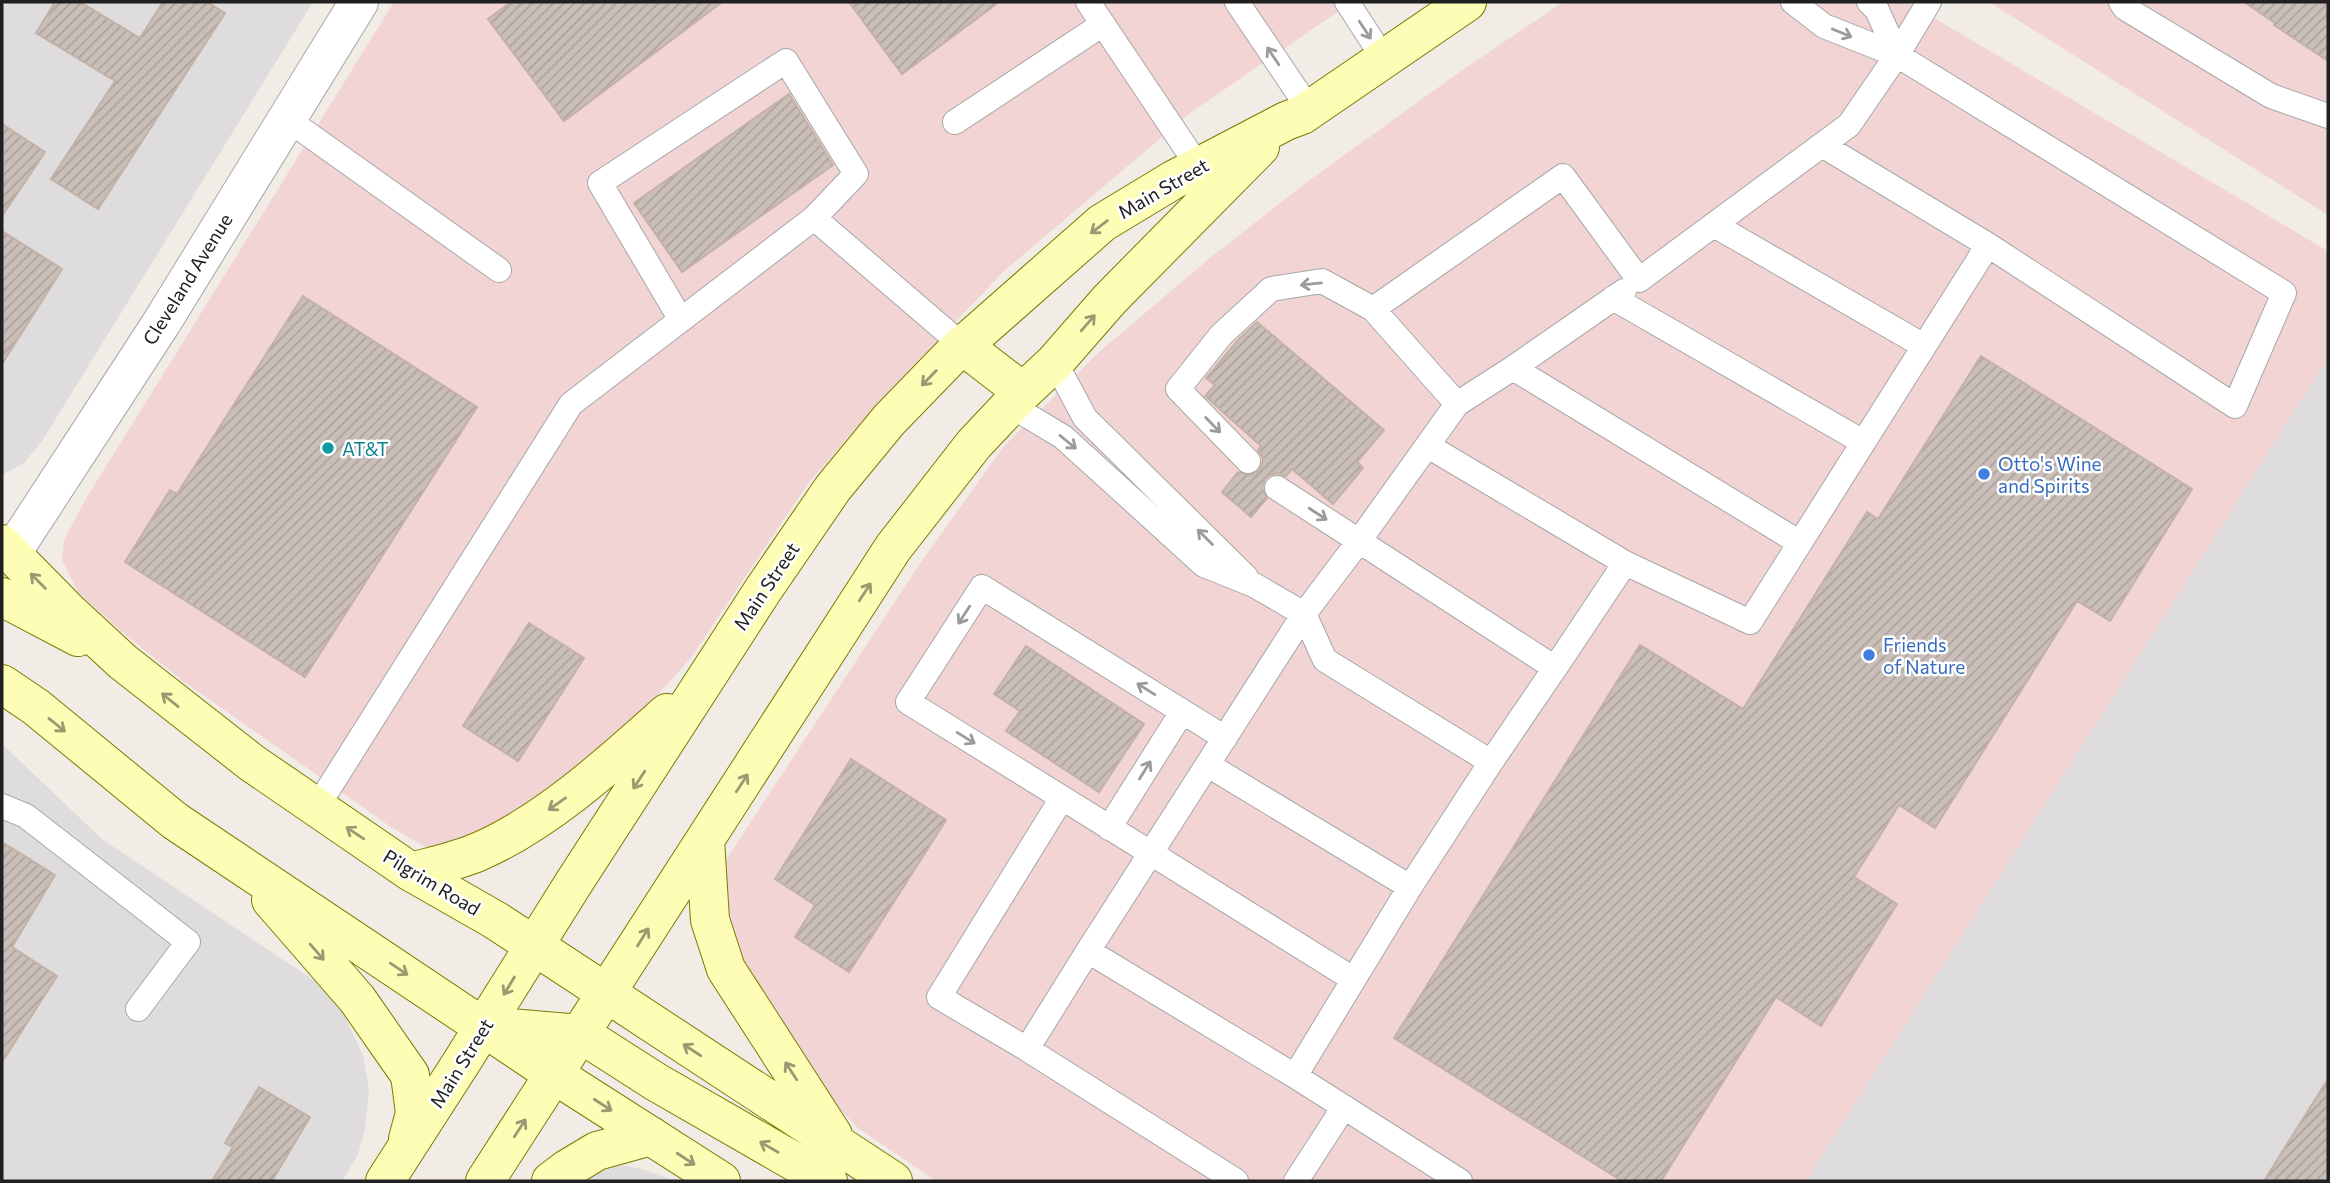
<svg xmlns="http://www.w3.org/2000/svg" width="2330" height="1183" font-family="Commissioner,sans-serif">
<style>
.residential{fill:#dedcdd}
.commercial{fill:#f2d4d4}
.building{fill:url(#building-hatch);stroke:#c4b1a6;stroke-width:2}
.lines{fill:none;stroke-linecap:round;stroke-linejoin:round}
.lane-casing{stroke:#a7a7a7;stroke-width:26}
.street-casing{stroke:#a7a7a7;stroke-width:40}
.secondary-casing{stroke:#777d00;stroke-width:40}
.lane{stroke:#fff;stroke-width:24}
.street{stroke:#fff;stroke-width:38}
.secondary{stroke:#fefdb6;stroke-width:38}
.oneway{stroke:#9b9b9b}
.oneway2{stroke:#9a9a72}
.culture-dot{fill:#0f9aa8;stroke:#fff;stroke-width:2.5}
.shop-dot{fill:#3f7fe0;stroke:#fff;stroke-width:2.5}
.labels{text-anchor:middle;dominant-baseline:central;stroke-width:5;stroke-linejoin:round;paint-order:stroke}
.street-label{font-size:19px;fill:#202020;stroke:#fff}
.culture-label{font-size:19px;fill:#0d838f;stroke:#fff;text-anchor:start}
.shop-label{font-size:19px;fill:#366cbe;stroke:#fff;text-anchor:start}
</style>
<defs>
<pattern id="building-hatch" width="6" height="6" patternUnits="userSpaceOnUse" patternTransform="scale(1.75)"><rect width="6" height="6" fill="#c9beb8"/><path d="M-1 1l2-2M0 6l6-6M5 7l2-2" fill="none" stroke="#aca39e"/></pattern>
</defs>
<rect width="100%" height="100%" fill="#f1ece5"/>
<path class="residential" d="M2 2H313L42 441 24 463 2 475Z
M2328 358V1181H1806Z
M2 744 103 840 318 983 336 999 363 1055 369 1091 365 1129 358 1155 342 1181H2Z
M620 1165 645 1170 674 1181H584L596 1174Z"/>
<path class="commercial" d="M394 2H1352L1190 113 1003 272 873 408 807 485 690 659 642 712 494 847 432 851 391 827 183 681 121 631 78 592 62 560 64 540 87 497Z
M1563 2H1907L2328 251V358L1806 1181H936L858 1128 786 1054 709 892 720 869 919 565 1004 446 1098 353 1210 258 1307 182 1461 71Z
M1989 2H2328V215Z"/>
<path class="building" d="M55 2H80L140 38 163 2H207L225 13 98 209 51 179 115 81 36 33Z
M511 2H722L564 121 488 19Z
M849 2H999L902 74Z
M2244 2H2328V61L2274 25 2275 23Z
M789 94 833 165 682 272 634 203Z
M2 124 45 152 2 216Z
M2 231 62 269 2 364Z
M303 296 477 407 305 677 125 562 170 490 177 494Z
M1257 322 1384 430 1357 462 1363 468 1333 504 1292 469 1286 476 1277 473 1270 475 1265 479 1262 488 1267 498 1251 517 1222 492 1238 472 1251 475 1259 471 1262 464 1263 458 1258 450 1261 446 1205 396 1215 385 1206 378 1239 339Z
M1981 356 2192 489 2110 621 2077 601 1935 828 1899 805 1854 877 1897 904 1821 1026 1776 997 1661 1181H1622L1394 1038 1640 645 1743 709 1867 512 1878 519Z
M529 623 584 658 518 761 463 726Z
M1026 646 1144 724 1099 792 1006 731 1020 711 994 694Z
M851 759 946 820 849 972 795 937 815 905 775 879Z
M2 842 55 875 12 947 57 976 2 1062Z
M2328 1079V1181H2264Z
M259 1087 310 1117 272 1181H212L233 1147 225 1143Z"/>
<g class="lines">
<defs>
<path id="lane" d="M1088 2 1206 178
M1237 2 1309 109
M1347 2 1384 59
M1793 2 1824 26 1897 55
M1869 2 1877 10 1897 55
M2121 2 2125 8 2271 96 2328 116
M1897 55 1929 2
M287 119 499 270
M955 122 1103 24
M1822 145 1988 245
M1714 225 1924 346
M1613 298 1863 442
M681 320 600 183 786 61 856 174 814 218
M1055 362 1085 418 1246 577
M1513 368 1624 291
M1457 404 1513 368 1800 543
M1010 405 1063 437 1204 565 1254 585 1304 614 1325 660 1491 762 1410 887 1295 1076 1460 1181
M1428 446 1625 563
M1248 461 1178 389 1221 335 1271 289 1322 281 1373 309
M1225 738 982 587 908 702 1353 979
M1491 762 1555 668
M1208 765 1410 887
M2 806 26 816 188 942 138 1009
M317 807 571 404 814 218 962 345
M1109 828 1182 712
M1088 951 1304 614 1359 541 1555 668 1625 563 1750 622 1988 245 2235 406 2284 293 1897 55 1849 125 1639 280 1563 176 1373 309 1457 404 1359 541 1277 488
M1027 1049 939 997 1062 798
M1236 1181 1027 1049 1088 951 1295 1076
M1296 1181 1344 1107"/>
<path id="street" d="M11 554 162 322 359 2"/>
<path id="secondary" d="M962 345 1023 392
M2 544 70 613 123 662 252 763 411 872 495 920 893 1181
M2 597 78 637
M2 684 36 707 175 821 555 1075 721 1181
M705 840 710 920 726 969 833 1135
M411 872C433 866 457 861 478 852 547 822 611 763 667 713
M271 900 357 999 410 1075 415 1113 408 1139
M487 1026 581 1034 656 1082 828 1181
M385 1181 461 1063 573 884 763 590 833 488 889 420 951 356 1102 223 1173 180 1286 121 1302 115 1467 2
M485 1181 893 548 974 444 1023 392 1055 362 1110 299 1260 147
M551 1181 567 1169 597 1151 651 1136"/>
</defs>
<use href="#lane" class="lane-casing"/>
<use href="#street" class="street-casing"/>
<use href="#secondary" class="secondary-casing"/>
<use href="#lane" class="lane"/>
<use href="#street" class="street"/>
<use href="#secondary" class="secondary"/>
</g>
<defs><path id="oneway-shaft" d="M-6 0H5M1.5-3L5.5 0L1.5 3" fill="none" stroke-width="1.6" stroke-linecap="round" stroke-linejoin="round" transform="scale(1.75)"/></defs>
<g class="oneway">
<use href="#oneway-shaft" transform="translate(1365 30) rotate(57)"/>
<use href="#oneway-shaft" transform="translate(1842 33) rotate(22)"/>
<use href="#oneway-shaft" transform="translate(1273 56) rotate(-124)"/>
<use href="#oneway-shaft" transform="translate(1311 284) rotate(174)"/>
<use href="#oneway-shaft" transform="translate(1213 425) rotate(46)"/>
<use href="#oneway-shaft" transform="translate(1068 442) rotate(39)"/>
<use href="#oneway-shaft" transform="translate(1318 514) rotate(33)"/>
<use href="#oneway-shaft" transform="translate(1205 537) rotate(-135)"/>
<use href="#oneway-shaft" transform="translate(964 615) rotate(123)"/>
<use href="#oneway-shaft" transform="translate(1146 689) rotate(-148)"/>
<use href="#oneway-shaft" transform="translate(966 738) rotate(32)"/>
<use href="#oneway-shaft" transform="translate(1145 770) rotate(-58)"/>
</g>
<g class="oneway2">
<use href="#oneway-shaft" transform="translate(1099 227) rotate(143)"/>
<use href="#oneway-shaft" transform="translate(1088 323) rotate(-49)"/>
<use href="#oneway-shaft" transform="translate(929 378) rotate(134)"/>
<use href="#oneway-shaft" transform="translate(38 581) rotate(-135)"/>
<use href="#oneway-shaft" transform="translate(865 592) rotate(-57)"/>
<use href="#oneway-shaft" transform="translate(170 700) rotate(-141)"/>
<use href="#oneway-shaft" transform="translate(57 725) rotate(39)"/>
<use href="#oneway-shaft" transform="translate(639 780) rotate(123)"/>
<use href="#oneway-shaft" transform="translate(742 783) rotate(-57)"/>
<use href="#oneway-shaft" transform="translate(557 804) rotate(145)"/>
<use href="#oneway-shaft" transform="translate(355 833) rotate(-146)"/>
<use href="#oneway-shaft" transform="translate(643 937) rotate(-58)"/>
<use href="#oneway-shaft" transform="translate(317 952) rotate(49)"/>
<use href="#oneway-shaft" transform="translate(399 969) rotate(34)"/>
<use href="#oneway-shaft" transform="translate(509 986) rotate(121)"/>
<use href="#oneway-shaft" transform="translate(692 1050) rotate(-147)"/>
<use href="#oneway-shaft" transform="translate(791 1071) rotate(-123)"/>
<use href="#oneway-shaft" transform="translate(603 1105) rotate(33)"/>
<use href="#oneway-shaft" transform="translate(520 1128) rotate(-57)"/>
<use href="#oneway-shaft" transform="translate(769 1147) rotate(-150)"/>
<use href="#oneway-shaft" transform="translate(686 1159) rotate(33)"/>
</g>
<circle class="culture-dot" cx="328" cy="448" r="7"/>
<g class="shop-dot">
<circle cx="1984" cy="474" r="7"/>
<circle cx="1869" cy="655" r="7"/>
</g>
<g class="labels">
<g class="street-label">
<text transform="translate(1163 188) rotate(-30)">Main Street</text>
<text transform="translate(187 279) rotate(-58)">Cleveland Avenue</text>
<text transform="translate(766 586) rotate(-56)">Main Street</text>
<text transform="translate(432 882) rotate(31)">Pilgrim Road</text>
<text transform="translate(461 1063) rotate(-58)">Main Street</text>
</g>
<g class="culture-label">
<text x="342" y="448">AT&amp;T</text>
</g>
<g class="shop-label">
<text x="1998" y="463">Otto's Wine<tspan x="1998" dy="22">and Spirits</tspan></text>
<text x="1883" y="644">Friends<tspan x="1883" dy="22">of Nature</tspan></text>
</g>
</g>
<rect width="2330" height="1183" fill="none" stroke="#202020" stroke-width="7"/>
</svg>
